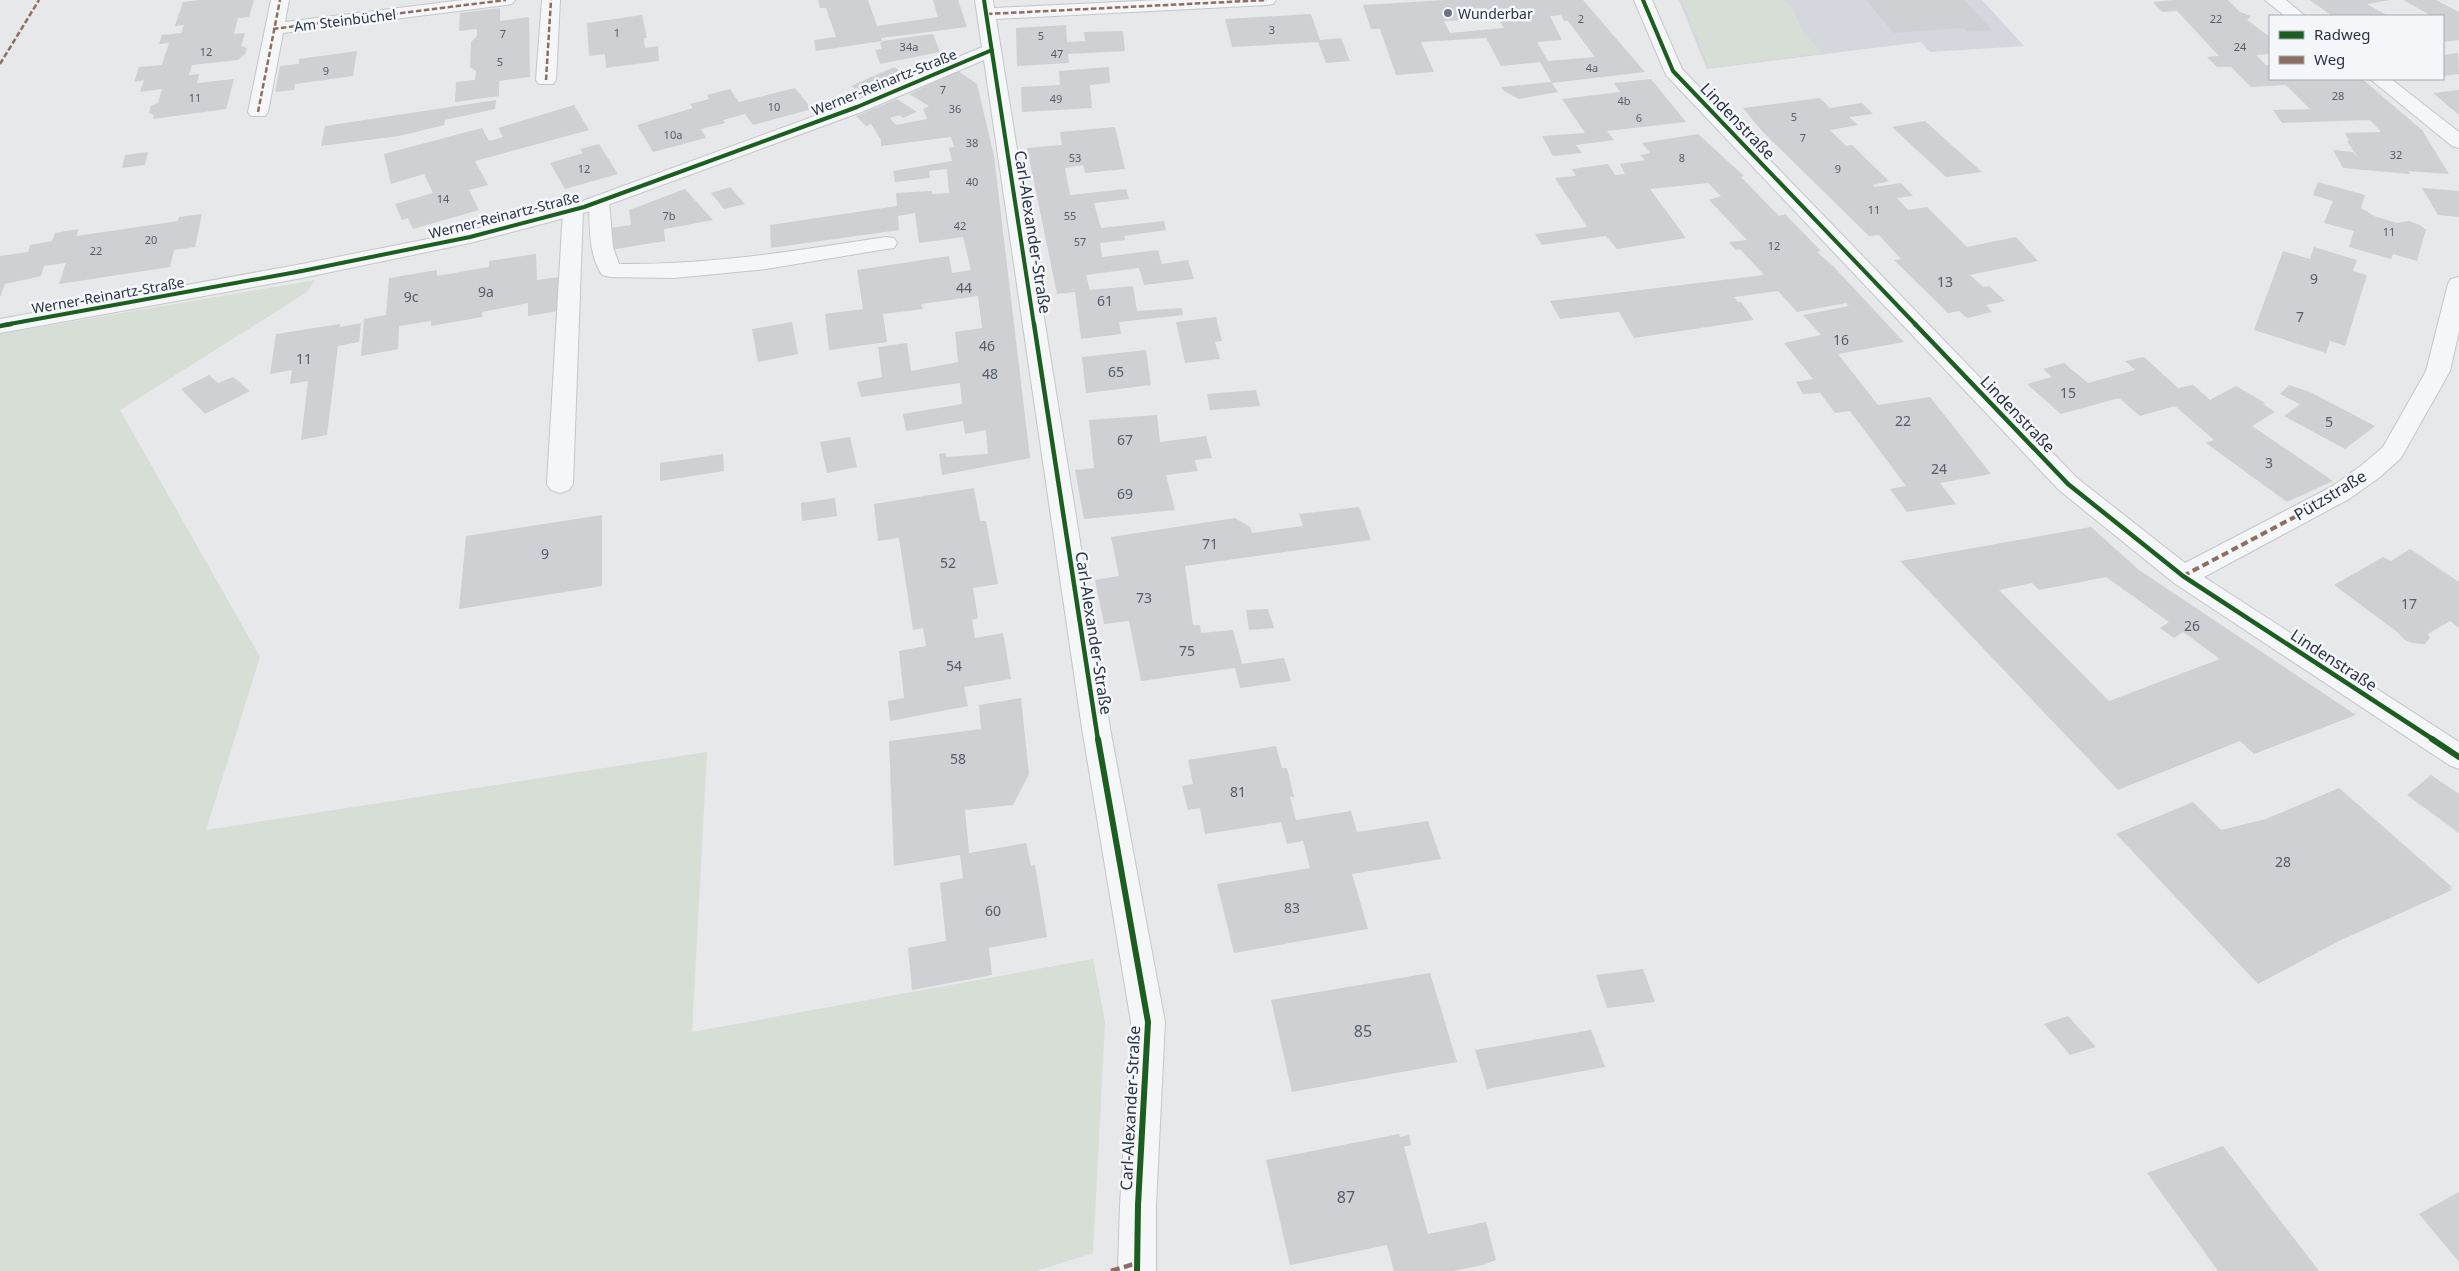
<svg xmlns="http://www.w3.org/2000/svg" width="2459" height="1271" font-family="'Noto Sans',sans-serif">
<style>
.built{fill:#d4d7dd}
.green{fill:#d6ded6}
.building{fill:#ced0d3;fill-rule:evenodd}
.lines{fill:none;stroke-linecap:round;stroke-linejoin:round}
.lane-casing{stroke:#c4c6c8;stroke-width:2}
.street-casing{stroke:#c4c6c8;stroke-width:2}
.lane{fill:#f5f6f7;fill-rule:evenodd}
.street{fill:#f5f6f7;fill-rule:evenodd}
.quiet-far2{stroke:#8d6e63;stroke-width:2.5;stroke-dasharray:5.5 2.5;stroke-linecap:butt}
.quiet-far1{stroke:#8d6e63;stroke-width:4;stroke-dasharray:7 4;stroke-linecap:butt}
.quiet{stroke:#8d6e63;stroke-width:4.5;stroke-dasharray:9 4.5;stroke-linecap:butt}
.cycleway-far2-casing{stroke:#f4f6f9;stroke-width:6}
.cycleway-far1-casing{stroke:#f4f6f9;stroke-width:8}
.cycleway-casing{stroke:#f4f6f9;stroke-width:9}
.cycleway-far2{stroke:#1b5e20;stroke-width:4}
.cycleway-far1{stroke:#1b5e20;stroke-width:4.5}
.cycleway{stroke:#1b5e20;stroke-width:6}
.poi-dot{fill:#6c737f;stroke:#f4f6f9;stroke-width:2}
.labels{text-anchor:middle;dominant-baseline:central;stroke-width:5;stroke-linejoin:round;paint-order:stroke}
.far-number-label{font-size:11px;fill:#545c69}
.far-poi-label{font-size:14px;fill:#2b3445;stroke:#f4f6f9;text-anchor:start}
.far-street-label{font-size:14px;fill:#2b3445;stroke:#f4f6f9}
.number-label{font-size:14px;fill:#545c69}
.street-label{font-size:16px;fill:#2b3445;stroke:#f4f6f9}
.near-number-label{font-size:16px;fill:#545c69}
</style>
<rect width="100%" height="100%" fill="#e6e8ea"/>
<path class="built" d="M1679 0H1982L2024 46 1930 52 1921 42 1707 69Z"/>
<path class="green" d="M1682 0H1784L1794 10 1802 31 1823 53 1709 68Z
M315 280 307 292 120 410 260 657 206 830 707 752 692 1032 1093 959 1105 1022 1093 1253 1036 1271H0V334Z"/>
<path class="building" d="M200 0H254L249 17 238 18 234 34 245 33 241 46 247 48 245 54 238 60 192 65 189 75 199 74 197 83 234 79 226 109 153 119 154 115 149 113 151 106 158 103 162 89 140 92 144 80 134 82 139 67 162 65 169 43 159 44 162 35 181 33 184 25 175 26 183 2Z
M818 0H868L877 26 938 17 933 0H958L967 27 881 38 882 41 933 34 940 52 880 64 875 50 882 49 880 43 882 41 816 51 814 40 836 37 826 8H820Z
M1446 0H1583L1645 72 1552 83 1540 62 1501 66 1486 38 1421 42 1434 72 1396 75 1380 29H1371L1363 5ZM1561 15 1564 21H1568L1595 57 1548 61 1537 42 1562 40 1550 16ZM1498 18 1504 28 1450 33 1444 21Z
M1866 0H1964L1992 30 1967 32 1963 28 1894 33Z
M2173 0H2228L2240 12 2251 16 2247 20 2270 37V54L2256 55 2266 65H2270V79H2362L2422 130 2449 174 2408 171 2410 174 2343 168 2333 150 2353 152 2358 158 2347 141H2349L2345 133 2381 132 2370 120 2282 123 2273 110 2310 109 2286 85 2251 87 2231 67H2217L2207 57 2219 56 2177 11 2162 12 2153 2Z
M2310 0H2390L2367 4 2388 16H2332Z
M2403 0H2436L2459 12V40L2443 42V16H2432Z
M500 8V21L529 17 530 77 499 81V96L455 102 456 82 475 80 476 71 470 67 471 42 477 36V29L459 31 460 13Z
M1311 14 1320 40 1341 38 1350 61 1326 63 1318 42 1232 47 1225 19Z
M642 15 647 38H644L645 48 658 46 659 61 606 68 605 54 589 56 587 23Z
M1066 25 1067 42 1085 41 1084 32 1123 31 1125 51 1068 54 1069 63 1017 66 1016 28Z
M357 51 353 76 295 84 294 90 275 92 280 66 299 64V59Z
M2458 53 2459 74 2443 76V55Z
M894 67 907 76 864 94 851 86Z
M1109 67 1110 83 1090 85 1092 108 1022 112 1021 87 1060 85 1059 71Z
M958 71 977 84 994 156 1030 458 942 475 939 454 946 453V457L988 454 986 430 965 434 963 421 906 431 903 414 962 404 960 383 861 397 857 382 882 377 878 347 907 343 911 371 958 362 955 332 982 328 978 296 921 304 923 309 883 314 887 342 829 350 825 314 863 309 857 270 949 256 952 273 971 270 963 237 919 243 915 213 898 216 899 230 771 248 770 225 897 206 896 193 932 191V194L949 193 947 169 929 171 930 178 895 182 893 171 952 161 949 148 954 147 951 137 881 146V140L871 124 866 126 856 116 897 99 917 112 903 118 900 115 890 118 896 125 927 119 923 109 929 106 909 94Z
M1651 79 1686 122 1607 131 1614 140 1576 145 1582 153 1553 156 1542 136 1585 133 1562 99 1620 92 1614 83Z
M1551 82 1558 92 1519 99 1504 91 1501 87Z
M795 88 812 109 753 125 745 114 723 120 725 123 701 129 706 138 653 152 637 125 693 108 690 104 709 99 707 95 730 89 739 102Z
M2459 90V115L2433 93Z
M1820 98 1830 108 1862 103 1873 114 1849 117 1858 125 1830 130 1846 146 1852 145 1889 181 1873 185 1875 187 1901 183 1913 196 1897 198 1908 210 1927 207 1967 247 2016 237 2038 261 1970 275 1983 287 1989 286 2005 301 1986 305 1992 312 1967 318 1959 311 1948 313 1894 260 1901 259 1879 235 1869 236 1761 130 1743 108Z
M496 100 495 109 445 120 444 125 399 136 321 146 325 126Z
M574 105 589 130 475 161 488 185 469 190 479 210 413 229 408 218 402 220 395 204 433 193 424 174 391 184 384 154 482 128 489 141 503 137 498 128Z
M1925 121 1936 131 1982 172 1946 177 1892 127Z
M1115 127 1125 169 1085 173 1083 165 1065 168 1070 195 1126 189 1129 199 1094 203 1101 228 1164 221 1166 230 1124 236 1125 240 1100 243 1102 257 1158 250 1162 264 1188 260 1194 279 1144 285 1139 268 1086 275 1090 290 1133 286 1137 311 1182 308 1183 315 1119 322 1121 334 1081 339 1075 292 1057 294 1027 148 1062 145 1060 132Z
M1698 134 1744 176 1741 177 1779 216 1785 214 1821 251 1817 252 1833 266 1904 342 1838 354 1878 405 1930 397 1991 474 1940 483 1956 504 1907 512 1890 489 1906 486 1850 411 1835 413 1820 393 1803 394 1796 382 1813 379 1784 343 1821 335 1803 315 1849 306 1846 303 1797 312 1778 291 1734 297 1738 302H1741L1754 320 1634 338 1619 312 1560 319 1550 301 1764 275 1740 249 1736 250 1729 242 1747 240 1709 200 1721 196 1708 183 1650 189 1686 238 1617 249 1606 236 1542 245 1535 234 1587 227 1555 178 1576 176 1572 169 1608 164 1615 175 1625 174 1620 164 1645 160 1640 155 1650 153 1642 143Z
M599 144 618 174 565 189 550 163 583 153 580 149Z
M148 152 145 165 122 168 125 155Z
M2318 182 2365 195 2361 208 2374 216 2397 223 2409 221 2420 225 2426 230 2417 261 2393 254 2391 259 2349 247 2354 231 2324 223 2333 201 2313 195Z
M730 187 745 204 724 209 711 193Z
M2422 188 2459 191V217L2438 215Z
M685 189 713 220 664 229 665 241 610 250 611 228 631 225 629 210Z
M202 214 195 247 174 250 170 267 59 284 66 263 44 266 41 276 5 284 0 297V256L28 252 30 245 52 241 55 233 78 229 77 236 178 221 179 217Z
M2314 247 2357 260 2353 271 2367 275 2345 346 2330 341 2326 353 2254 330 2283 251 2310 259Z
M536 254 537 280 560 277 558 311 528 316V303L482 312V317L431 326V321L399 326 398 349 361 356 364 319 386 315 389 278 437 270V276L489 267V261Z
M1216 317 1222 341 1215 342 1220 359 1185 363 1176 322Z
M792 322 798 354 758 362 752 329Z
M361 323 359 342 338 346 327 435 301 440 308 381 290 384 292 370 270 374 276 334 340 324V327Z
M1146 350 1151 385 1086 393 1082 357Z
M2144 357 2178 388 2193 385 2210 400 2236 386 2265 403 2263 404 2275 412 2252 426 2333 481 2287 502 2206 443 2214 440 2175 406 2140 416 2119 398 2061 414 2027 384 2052 377 2043 369 2064 363 2088 383 2135 370 2125 361Z
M209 375 218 383 233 377 250 391 205 414 181 389Z
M2289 385 2310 392 2375 426 2345 449 2284 416 2300 404 2280 394Z
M1256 390 1260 406 1210 410 1207 394Z
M1157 415 1160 442 1206 436 1212 458 1195 460 1198 471 1166 475 1175 510 1084 519 1075 470 1094 468 1089 420Z
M850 437 857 467 827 473 820 442Z
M723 454 724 471 660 481V463Z
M974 488 980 521H986L998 584 973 588 978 618 972 620 975 638 1003 633 1011 679 964 687 968 706 890 721 888 701 904 698 899 651 926 646 923 628 913 630 899 538 878 541 874 504Z
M835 498 837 516 802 521 801 503Z
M1359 507 1371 540 1185 566 1193 625H1200L1201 633 1233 630 1242 664 1284 658 1291 681 1240 688 1235 668 1141 681 1129 621 1104 624 1095 580 1119 576 1111 537 1235 518 1250 527 1252 533 1303 526 1299 514Z
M602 515V586L459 609 466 536Z
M2091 527 2139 570 2356 715 2254 754 2240 741 2118 790 1900 561ZM2106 577 2169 622 2160 628 2174 638 2183 632 2220 659 2109 701 1999 590 2032 583 2039 590Z
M2410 549 2459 582V628L2450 621 2428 634 2430 638 2425 644 2412 643 2405 640 2396 631 2334 585 2383 557 2391 561Z
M1268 609 1274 628 1249 630 1246 610Z
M1021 698 1029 774 1013 805 965 810 969 853 1026 843 1031 866 1035 865 1047 937 989 948 992 975 912 990 908 948 946 941 940 883 963 878 960 855 894 866 889 741 981 729 979 705Z
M1276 746 1282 768H1287L1294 797H1290L1296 820 1351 811 1357 832 1428 821 1441 859 1352 874 1368 929 1234 953 1217 884 1310 868 1303 841 1287 844 1281 822 1205 834 1200 808 1188 810 1182 786 1193 784 1188 760Z
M2431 775 2459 794V833L2407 795Z
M2339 788 2452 887 2449 888 2452 890 2339 941 2258 984 2116 834 2193 802 2221 830 2266 819Z
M1643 969 1655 1002 1607 1008 1596 975Z
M1430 973 1457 1062 1292 1092 1271 1000Z
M2068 1016 2096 1047 2070 1055 2044 1024Z
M1591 1030 1605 1067 1487 1089 1475 1050Z
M1399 1134 1400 1137 1409 1135 1411 1145 1404 1147 1428 1234 1486 1222 1496 1260 1483 1265 1453 1271H1394L1387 1245 1290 1265 1266 1160Z
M2223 1146 2319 1271H2218L2147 1173Z
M2459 1192V1262L2419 1214Z"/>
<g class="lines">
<defs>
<path id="lane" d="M599 196 606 198 609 202 613 247 619 264C710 265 796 251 886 237L894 238 897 243 894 248 886 249 766 269 674 278 610 277 602 275C588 254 590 226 589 202L592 198Z
M573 204 580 206 583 210 573 484 569 490 560 493 551 490 547 484 563 210 566 206Z"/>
<path id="street" d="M271 0H289L285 22 463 0H515L512 4 506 5 283 33 268 112 265 116H251L248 112Z
M542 0H560L556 80 553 84H539L536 80Z
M975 0H993L994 8 1160 0H1276L1273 4 1267 5 996 19 1110 728 1165 1022 1156 1205V1271H1118L1120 1205 1131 1022 1082 728 984 60 864 111 591 211 470 243 302 278 0 333V319L302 264 468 231 577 203 850 103 982 47Z
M1634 0H1652L1682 69 2077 478 2185 563 2331 487 2362 465 2383 447 2426 371 2448 284 2451 279 2459 277V331L2450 371 2401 458 2380 477 2349 499 2204 577 2459 742V769L2449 765 2174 583 2059 490 1666 75Z
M2265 0H2286L2305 16H2285Z
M2370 79H2391L2459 132V148L2452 146Z"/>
</defs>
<use href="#lane" class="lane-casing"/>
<use href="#street" class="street-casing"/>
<use href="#lane" class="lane"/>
<use href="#street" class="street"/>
<path class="quiet-far2" d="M987 14 1267 0
M273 29 506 0
M0 64 39 0
M546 80 551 0
M258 112 280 0"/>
<path class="quiet-far1" d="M2183 576 2340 493"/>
<path class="quiet" d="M1111 1271 1137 1263"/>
<defs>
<path id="cycleway-far2" d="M984 0 1034 325
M1643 0 1673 71 1916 325
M4 325 302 271 470 237 584 207 857 107 992 50"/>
<path id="cycleway-far1" d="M1034 324 1098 740
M1915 324 2068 484 2183 576 2434 740
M0 326 11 324"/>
<path id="cycleway" d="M1098 739 1148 1022 1138 1205 1137 1271
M2432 739 2459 757"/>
</defs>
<use href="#cycleway-far2" class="cycleway-far2-casing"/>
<use href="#cycleway-far1" class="cycleway-far1-casing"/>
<use href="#cycleway" class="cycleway-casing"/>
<use href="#cycleway-far2" class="cycleway-far2"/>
<use href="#cycleway-far1" class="cycleway-far1"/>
<use href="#cycleway" class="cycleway"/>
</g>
<circle class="poi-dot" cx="1448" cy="13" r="5"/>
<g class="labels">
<g class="far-number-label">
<text x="1581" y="18">2</text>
<text x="2216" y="18">22</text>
<text x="1272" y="29">3</text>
<text x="617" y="32">1</text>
<text x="503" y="33">7</text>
<text x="1041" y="35">5</text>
<text x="909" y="46">34a</text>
<text x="2240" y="46">24</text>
<text x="206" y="51">12</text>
<text x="1057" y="53">47</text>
<text x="500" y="61">5</text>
<text x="1592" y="67">4a</text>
<text x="326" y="70">9</text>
<text x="943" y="89">7</text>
<text x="2338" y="95">28</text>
<text x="195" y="97">11</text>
<text x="1056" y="98">49</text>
<text x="1624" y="100">4b</text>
<text x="774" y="106">10</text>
<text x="955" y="108">36</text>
<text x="1794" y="116">5</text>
<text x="1639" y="117">6</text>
<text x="673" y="134">10a</text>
<text x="1803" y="137">7</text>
<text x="972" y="142">38</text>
<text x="2396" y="154">32</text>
<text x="1075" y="157">53</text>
<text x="1682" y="157">8</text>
<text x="584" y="168">12</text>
<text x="1838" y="168">9</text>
<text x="972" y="181">40</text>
<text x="443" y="198">14</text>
<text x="1874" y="209">11</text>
<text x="669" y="215">7b</text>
<text x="1070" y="215">55</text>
<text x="960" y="225">42</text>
<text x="2389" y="231">11</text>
<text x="151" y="239">20</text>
<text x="1080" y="241">57</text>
<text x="1774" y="245">12</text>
<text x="96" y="250">22</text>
</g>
<g class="far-poi-label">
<text x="1458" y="13">Wunderbar</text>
</g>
<g class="far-street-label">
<text transform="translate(345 20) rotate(-7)">Am Steinbüchel</text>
<text transform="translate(884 82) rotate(-22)">Werner-Reinartz-Straße</text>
<text transform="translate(504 215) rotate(-14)">Werner-Reinartz-Straße</text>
<text transform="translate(108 295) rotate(-10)">Werner-Reinartz-Straße</text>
</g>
<g class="number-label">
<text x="2314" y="278">9</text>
<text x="1945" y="281">13</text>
<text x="964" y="287">44</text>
<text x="486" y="291">9a</text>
<text x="411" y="296">9c</text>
<text x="1105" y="300">61</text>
<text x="2300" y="316">7</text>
<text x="1841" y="339">16</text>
<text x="987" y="345">46</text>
<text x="304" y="358">11</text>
<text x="1116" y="371">65</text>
<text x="990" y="373">48</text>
<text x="2068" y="392">15</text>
<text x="1903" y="420">22</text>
<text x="2329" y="421">5</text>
<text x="1125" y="439">67</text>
<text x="2269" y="462">3</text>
<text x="1939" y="468">24</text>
<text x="1125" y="493">69</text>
<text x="1210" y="543">71</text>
<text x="545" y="553">9</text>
<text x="948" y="562">52</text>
<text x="1144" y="597">73</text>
<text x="2409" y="603">17</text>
<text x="2192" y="625">26</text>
<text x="1187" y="650">75</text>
<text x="954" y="665">54</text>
<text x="958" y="758">58</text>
<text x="1238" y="791">81</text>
<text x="2283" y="861">28</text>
<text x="1292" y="907">83</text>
<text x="993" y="910">60</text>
</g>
<g class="street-label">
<text transform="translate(1738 121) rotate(46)">Lindenstraße</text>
<text transform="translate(1033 232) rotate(81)">Carl-Alexander-Straße</text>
<text transform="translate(2018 414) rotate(46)">Lindenstraße</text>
<text transform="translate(2330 495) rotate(-31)">Pützstraße</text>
<text transform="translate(1094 633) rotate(81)">Carl-Alexander-Straße</text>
<text transform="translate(2334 660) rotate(33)">Lindenstraße</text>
<text transform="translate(1130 1108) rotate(-87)">Carl-Alexander-Straße</text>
</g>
<g class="near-number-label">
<text x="1363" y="1031">85</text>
<text x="1346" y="1197">87</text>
</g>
</g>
<rect x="2269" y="15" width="175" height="65" fill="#f4f6f9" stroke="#a4a8b1"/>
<rect x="2279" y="31" width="25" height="8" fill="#1b5e20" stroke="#a4a8b1"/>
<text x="2314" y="40" font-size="15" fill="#2b3445">Radweg</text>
<rect x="2279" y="56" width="25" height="8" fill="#8d6e63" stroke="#a4a8b1"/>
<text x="2314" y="65" font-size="15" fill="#2b3445">Weg</text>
</svg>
